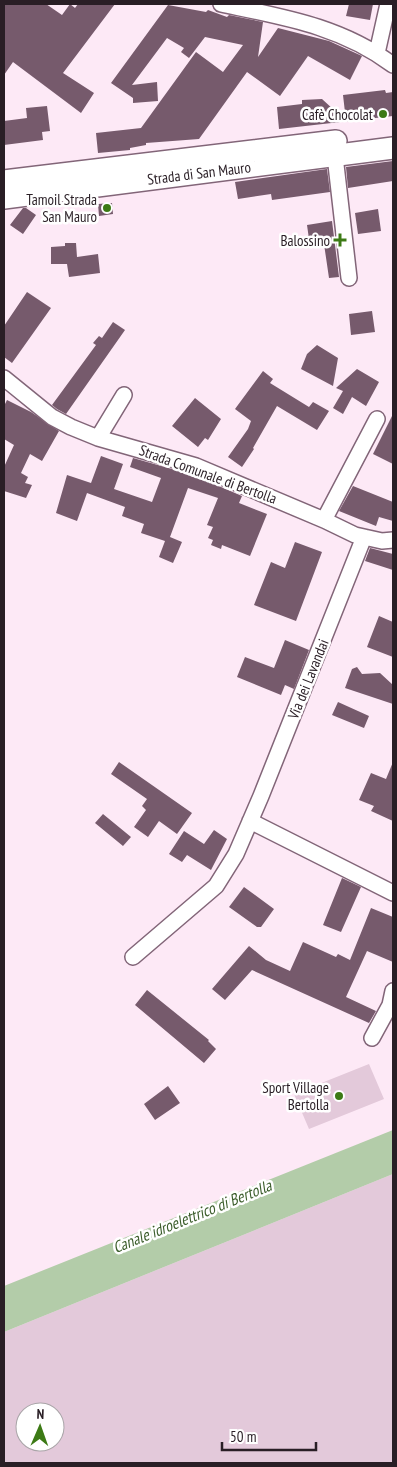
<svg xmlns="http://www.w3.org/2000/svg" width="397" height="1467" font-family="'PT Sans Narrow',sans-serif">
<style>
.green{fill:#e3c9da;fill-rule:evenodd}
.water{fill:#b3cca9}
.building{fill:#765a6c}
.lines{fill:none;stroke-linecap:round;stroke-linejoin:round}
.street-casing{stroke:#826578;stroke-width:18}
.secondary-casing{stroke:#826578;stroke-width:24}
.street{stroke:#fff;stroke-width:15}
.secondary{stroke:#fff;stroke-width:21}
.poi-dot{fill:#3c7a15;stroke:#fff;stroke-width:2}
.labels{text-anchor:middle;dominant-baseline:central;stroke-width:5;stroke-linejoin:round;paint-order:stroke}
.poi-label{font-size:15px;fill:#291e25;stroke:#fff;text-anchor:end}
.street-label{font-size:15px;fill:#291e25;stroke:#fff}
.water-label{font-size:16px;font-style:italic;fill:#3b5d2b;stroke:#fff}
</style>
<rect width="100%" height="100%" fill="#fde9f6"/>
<path class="green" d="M369 1064 384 1099 309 1129 294 1094Z
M393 1174V1463H4V1332ZM25 1412H55V1442H25Z"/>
<path class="water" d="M393 1130V1174L4 1332V1286Z"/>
<path class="building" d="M4 4H46L62 15 70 4 75 8 78 4H115L63 73 94 93 81 113 13 62 4 75Z
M349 4H373L370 20 346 16Z
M168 5 206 12 208 10 227 17 229 15 263 22 258 57 278 28 329 41 362 56 350 80 308 56 280 96 247 72 199 139 146 143V145L130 148V150L98 153 96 133 141 128 196 52 223 72 243 45 205 37 189 58 181 52 184 48 167 38 132 85 157 82 158 101 133 103V98L111 83Z
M385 90 386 93 393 92V116L279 129 277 107 302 104V100L322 99 346 121 343 95Z
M47 106 50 131 42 132 43 140 4 145V121L27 118 26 108Z
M393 161V181L348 188 346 167Z
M327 169 330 192 272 200 271 194 238 199 235 182Z
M112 203 113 214 99 216 98 204Z
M23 208H26L36 215 23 234 10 225Z
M378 209 381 231 358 234 355 213Z
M332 221 339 277 329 278 324 244 310 246 307 225Z
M65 243H76L77 257 98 254 100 273 69 277 67 264H51V247L65 246Z
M27 292 51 308 12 363 4 357V326Z
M372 311 375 332 351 335 349 314Z
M113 322 125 330 66 414 57 409 52 405 96 345 93 343 99 336 102 338Z
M317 345 338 358 333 386 301 369 307 354Z
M357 369 379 382 366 406 352 397 343 414 333 408 343 391 336 388Z
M263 371 273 379 270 383 309 407 313 402 329 411 317 430 277 406 253 448 254 449 242 467 228 457 248 429 251 421 235 409Z
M195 398 221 419 208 440 205 438 198 447 172 426Z
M7 400 31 412 59 431 42 461 30 454 21 473 28 477 25 483 32 485 26 498 4 491V467L14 445 4 439V406Z
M393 414V464L373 454Z
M101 456 123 464 114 489 152 502 161 478 130 467 133 458 193 475 242 496 239 503 267 514 250 556 222 545 221 549 211 545 213 540 208 538 213 527 207 525 218 498 188 488 170 537 182 542 173 563 159 557 165 541 141 533 144 524 122 516 125 507 87 493 77 521 56 513 67 475 91 483Z
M353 486 393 502V521L379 517 376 526 339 511Z
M295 542 322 552 296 621 254 605 271 562 285 568Z
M370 548 393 554V570L365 561Z
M379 616 393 622V657L367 647Z
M285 640 309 650 294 689 285 685 281 695 237 677 245 657 274 668Z
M357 667 362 674 380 673 393 685V704L345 688 352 669Z
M338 702 369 716 364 728 332 715Z
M119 762 192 813 177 834 159 821 148 837 134 827 146 810 142 806 147 799 111 774Z
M393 762V821L371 811 374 806 359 800 371 773 386 779Z
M103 814 131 837 123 846 95 823Z
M214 830 227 839 211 870 187 855 182 862 169 854 184 831 204 844Z
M342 878 361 887 341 932 323 925Z
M244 887 274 909 261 927H257L229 907Z
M371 908 393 917V962L367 951 346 997 376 1011 369 1023 252 970 225 1000 212 989 249 946 266 960 290 971 303 942 336 957 338 954 350 960Z
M147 990 209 1040 208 1041 216 1049 204 1063 135 1005Z
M168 1086 180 1103 155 1120 144 1104Z"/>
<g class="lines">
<defs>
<path id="street" d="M221 4C283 17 341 26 393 65
M377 53 388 4
M335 156 349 278
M4 378 52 417 71 427 98 438 196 466 324 520 355 535 382 541 393 540
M98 438 124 395
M324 520 377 419
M250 821 393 893
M133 957 216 886 236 854 261 796 364 537
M372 1038 390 1005 393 991"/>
<path id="secondary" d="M4 181 336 141
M4 198 393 148"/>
</defs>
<use href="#street" class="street-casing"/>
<use href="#secondary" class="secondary-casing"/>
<use href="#street" class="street"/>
<use href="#secondary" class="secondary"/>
</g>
<g class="poi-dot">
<circle cx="383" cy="114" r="5"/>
<circle cx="107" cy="208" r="5"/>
<path d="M337.5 232.5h5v5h5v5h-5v5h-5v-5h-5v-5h5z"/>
<circle cx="339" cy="1096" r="5"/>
</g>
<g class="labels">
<g class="poi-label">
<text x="373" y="114">Cafè Chocolat</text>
<text x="97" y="199">Tamoil Strada<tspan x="97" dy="17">San Mauro</tspan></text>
<text x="330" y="240">Balossino</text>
<text x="329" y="1087">Sport Village<tspan x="329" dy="17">Bertolla</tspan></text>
</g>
<g class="street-label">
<text transform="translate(199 173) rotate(-7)">Strada di San Mauro</text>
<text transform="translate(208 474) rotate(20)">Strada Comunale di Bertolla</text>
<text transform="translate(308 679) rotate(-68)">Via dei Lavandai</text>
</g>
<g class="water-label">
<text transform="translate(192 1216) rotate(-22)">Canale idroelettrico di Bertolla</text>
</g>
</g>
<rect width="397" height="1467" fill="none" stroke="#291e25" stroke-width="10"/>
<g transform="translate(40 1427) rotate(2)"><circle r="24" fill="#ffffff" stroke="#a9a5a8"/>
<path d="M0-4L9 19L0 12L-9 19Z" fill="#3c7a15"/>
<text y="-8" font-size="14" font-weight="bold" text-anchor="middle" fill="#291e25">N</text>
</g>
<path d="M222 1442v8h94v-8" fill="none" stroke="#291e25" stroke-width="2.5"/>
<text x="230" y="1442" font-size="15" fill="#291e25" stroke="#ffffff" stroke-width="4" paint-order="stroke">50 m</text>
</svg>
